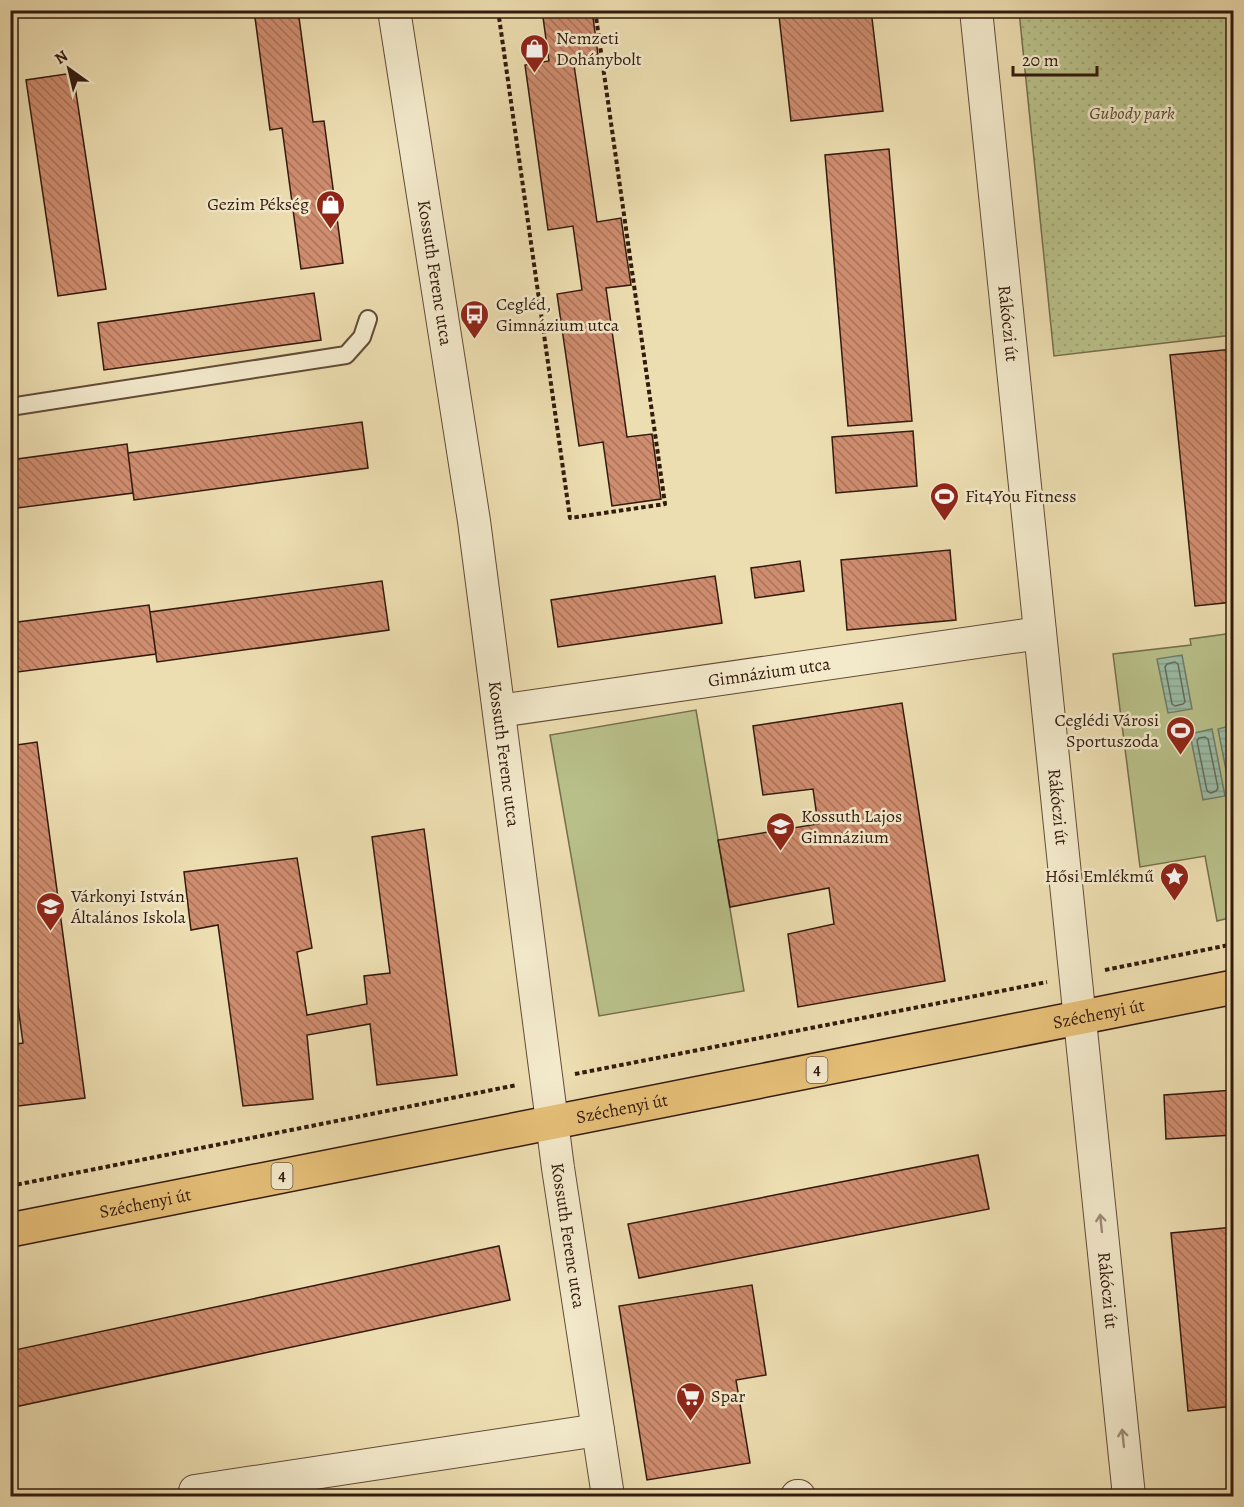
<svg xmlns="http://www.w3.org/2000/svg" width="1244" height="1507" font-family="Alegreya,serif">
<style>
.grass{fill:url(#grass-dots);stroke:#766e4c;stroke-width:1.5}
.garden{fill:#b9c18a;stroke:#766e4c;stroke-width:1.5}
.water{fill:url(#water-rules);stroke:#717c6a;stroke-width:1.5}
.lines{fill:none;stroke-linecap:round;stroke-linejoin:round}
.shore{stroke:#666c5a;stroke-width:1.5}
.building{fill:url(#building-back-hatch);stroke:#331a0e;stroke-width:1.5}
.lane-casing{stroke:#624b37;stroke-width:20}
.street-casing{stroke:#624b37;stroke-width:34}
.primary-casing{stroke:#331a0e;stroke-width:36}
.path{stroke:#331a0e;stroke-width:4;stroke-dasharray:4.5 3;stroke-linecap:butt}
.lane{stroke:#f3eacc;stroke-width:16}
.street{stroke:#f3eacc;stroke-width:32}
.primary{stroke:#e6bf78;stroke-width:33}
.oneway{stroke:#9d8c76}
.labels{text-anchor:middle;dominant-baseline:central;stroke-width:5;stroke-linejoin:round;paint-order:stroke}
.shield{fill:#f3eacc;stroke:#6d5847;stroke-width:1.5}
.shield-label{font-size:16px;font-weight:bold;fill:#331a0e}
.poi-label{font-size:18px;fill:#331a0e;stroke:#f3eacc;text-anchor:start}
.park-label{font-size:18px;font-style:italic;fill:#5b4c33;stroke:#f3eacc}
.street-label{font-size:18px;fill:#331a0e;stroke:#f3eacc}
</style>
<defs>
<pattern id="grass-dots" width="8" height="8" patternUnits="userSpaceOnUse" patternTransform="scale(1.5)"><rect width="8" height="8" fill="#b9c18a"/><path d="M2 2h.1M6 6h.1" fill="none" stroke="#a0a576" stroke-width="1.8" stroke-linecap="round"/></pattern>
<pattern id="water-rules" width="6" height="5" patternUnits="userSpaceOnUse" patternTransform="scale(1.5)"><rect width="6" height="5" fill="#9abda7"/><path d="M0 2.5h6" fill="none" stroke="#85a28f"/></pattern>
<pattern id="building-back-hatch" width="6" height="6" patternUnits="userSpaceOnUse" patternTransform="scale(1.5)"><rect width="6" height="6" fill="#cf8d6f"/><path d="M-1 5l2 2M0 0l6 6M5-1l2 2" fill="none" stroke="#a9725a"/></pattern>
</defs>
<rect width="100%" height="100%" fill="#eddeb1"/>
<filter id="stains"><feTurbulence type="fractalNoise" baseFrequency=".00333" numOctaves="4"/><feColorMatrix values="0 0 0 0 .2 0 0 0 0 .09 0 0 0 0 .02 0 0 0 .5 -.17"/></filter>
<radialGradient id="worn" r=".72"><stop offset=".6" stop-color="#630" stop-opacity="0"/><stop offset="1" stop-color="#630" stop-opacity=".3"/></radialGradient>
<path class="grass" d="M1019 11H1233V335L1054 356Z"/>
<path class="garden" d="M1233 633V917L1217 921 1205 856 1140 867 1113 654 1191 645 1190 639Z
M696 710 744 991 599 1016 550 735Z"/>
<path class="water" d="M1182 655 1192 709 1168 713 1157 659Z
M1233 725H1234L1233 806 1218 729Z
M1212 729 1225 796 1203 800 1190 734Z"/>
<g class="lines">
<path class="shore" d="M1175 662 1178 664 1185 702 1183 704 1175 706 1172 704 1165 667 1167 664Z
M1205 737 1208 739 1218 788 1216 791 1211 793 1207 791 1197 741 1199 738Z"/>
</g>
<path class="building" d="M254 10H298L313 122 324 121 343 263 301 269 282 128 270 130Z
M542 10H592L598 55 573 58 597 222 621 218 627 259 631 285 606 288 627 437 652 434 661 499 612 506 603 442 579 446 557 294 582 290 573 226 548 230 525 65 549 61Z
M826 10H871L883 111 791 121 779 16Z
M73 73 106 289 58 296 26 80Z
M889 149 912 421 848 426 825 155Z
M314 293 321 340 104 370 98 323Z
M1234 349V602L1195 606 1170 355Z
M362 422 368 468 134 500 128 453Z
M913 431 917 486 836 493 832 437Z
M127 444 133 493 10 509V460Z
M950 550 956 620 847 630 841 560Z
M800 561 804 591 755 598 751 568Z
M715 576 722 623 558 647 551 600Z
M382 581 389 630 157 662 150 612Z
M149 605 156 654 10 673V623Z
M902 703 945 981 798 1007 788 934 834 924 829 888 730 907 718 840 818 824 813 789 763 795 753 726Z
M37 742 85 1098 10 1107V1045L23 1043 10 948V746Z
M424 829 457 1075 377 1085 370 1024 307 1035 313 1099 243 1106 218 925 191 930 184 872 297 858 312 948 297 952 307 1015 367 1004 364 976 390 973 372 837Z
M1234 1090V1135L1166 1139 1164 1095Z
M978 1155 989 1209 639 1278 628 1224Z
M1234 1227V1406L1188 1411 1171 1233Z
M499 1246 510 1300 10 1408V1351Z
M752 1285 766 1375 736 1380 750 1463 647 1480 619 1306Z"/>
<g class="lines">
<defs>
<path id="lane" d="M10 407 346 355 362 337 368 319"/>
<g id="street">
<path id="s1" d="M394 10 474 521 558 1168 608 1496"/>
<path id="s2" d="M976 10 1129 1496"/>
<path id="s3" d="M499 711 1040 633"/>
<path d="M196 1496 195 1491 598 1430"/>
<path d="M797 1496H799"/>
</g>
<g id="primary">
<path id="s4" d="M10 1230 1234 987"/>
</g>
</defs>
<use href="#lane" class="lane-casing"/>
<use href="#street" class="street-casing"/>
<use href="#primary" class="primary-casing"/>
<path class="path" d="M498 10 570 518 665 504 595 10
M1105 970 1234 944
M575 1074 1047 982
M10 1186 517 1085"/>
<use href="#lane" class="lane"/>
<use href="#street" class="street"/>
<use href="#primary" class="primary"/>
</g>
<defs><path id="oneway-shaft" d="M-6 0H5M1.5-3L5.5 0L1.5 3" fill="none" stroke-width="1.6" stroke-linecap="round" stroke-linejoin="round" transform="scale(1.5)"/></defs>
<g class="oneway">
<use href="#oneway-shaft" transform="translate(1101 1223) rotate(-96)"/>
<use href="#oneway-shaft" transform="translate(1123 1438) rotate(-96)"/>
</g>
<defs>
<symbol id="shop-pin" viewBox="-11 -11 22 30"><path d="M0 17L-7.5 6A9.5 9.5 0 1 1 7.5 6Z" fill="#8f2418" stroke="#f3eacc"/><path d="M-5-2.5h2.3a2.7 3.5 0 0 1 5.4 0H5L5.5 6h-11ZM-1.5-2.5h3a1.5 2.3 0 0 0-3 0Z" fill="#fff"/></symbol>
<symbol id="bus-pin" viewBox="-11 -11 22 30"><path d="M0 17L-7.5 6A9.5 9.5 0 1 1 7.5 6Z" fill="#8f2418" stroke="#f3eacc"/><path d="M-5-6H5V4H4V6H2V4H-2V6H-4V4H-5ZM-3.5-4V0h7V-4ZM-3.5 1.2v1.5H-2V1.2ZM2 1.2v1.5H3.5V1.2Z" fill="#fff"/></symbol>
<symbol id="stadium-pin" viewBox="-11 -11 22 30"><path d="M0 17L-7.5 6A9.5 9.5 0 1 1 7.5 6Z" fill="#8f2418" stroke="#f3eacc"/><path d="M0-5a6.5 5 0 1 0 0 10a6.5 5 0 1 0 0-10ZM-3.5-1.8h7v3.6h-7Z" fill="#fff"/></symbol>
<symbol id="school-pin" viewBox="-11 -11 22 30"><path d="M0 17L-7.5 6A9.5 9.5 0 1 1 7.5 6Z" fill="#8f2418" stroke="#f3eacc"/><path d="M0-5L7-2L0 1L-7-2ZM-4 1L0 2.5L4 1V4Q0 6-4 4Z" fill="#fff"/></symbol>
<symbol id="sight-pin" viewBox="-11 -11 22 30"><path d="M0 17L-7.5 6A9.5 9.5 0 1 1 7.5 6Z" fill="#8f2418" stroke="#f3eacc"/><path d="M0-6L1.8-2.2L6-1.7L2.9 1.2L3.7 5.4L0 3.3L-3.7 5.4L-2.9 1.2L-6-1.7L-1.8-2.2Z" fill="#fff"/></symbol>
<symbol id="supermarket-pin" viewBox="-11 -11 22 30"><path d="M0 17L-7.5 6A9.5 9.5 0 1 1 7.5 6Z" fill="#8f2418" stroke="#f3eacc"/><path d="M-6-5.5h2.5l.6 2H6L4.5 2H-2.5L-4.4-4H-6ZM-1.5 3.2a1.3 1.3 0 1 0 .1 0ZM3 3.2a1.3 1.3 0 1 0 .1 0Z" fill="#fff"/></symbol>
</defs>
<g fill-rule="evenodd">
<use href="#shop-pin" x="518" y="32" width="33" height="45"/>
<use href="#shop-pin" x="314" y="188" width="33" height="45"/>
<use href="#bus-pin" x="458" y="298" width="33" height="45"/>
<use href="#stadium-pin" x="928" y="480" width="33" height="45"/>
<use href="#stadium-pin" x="1164" y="714" width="33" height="45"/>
<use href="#school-pin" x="764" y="810" width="33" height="45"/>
<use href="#sight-pin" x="1158" y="860" width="33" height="45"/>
<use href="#school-pin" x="34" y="890" width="33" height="45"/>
<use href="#supermarket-pin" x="674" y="1380" width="33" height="45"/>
</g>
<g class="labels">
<g class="shield">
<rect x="806.5" y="1057" width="21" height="26" rx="4.5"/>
<rect x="271.5" y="1163" width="21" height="26" rx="4.5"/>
</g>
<g class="shield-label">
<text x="817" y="1070">4</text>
<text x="282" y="1176">4</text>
</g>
<g class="poi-label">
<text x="556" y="38">Nemzeti<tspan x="556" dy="21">Dohánybolt</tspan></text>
<text x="309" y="204" text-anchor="end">Gezim Pékség</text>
<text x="496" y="304">Cegléd,<tspan x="496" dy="21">Gimnázium utca</tspan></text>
<text x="965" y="496">Fit4You Fitness</text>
<text x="1159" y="720" text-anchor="end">Ceglédi Városi<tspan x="1159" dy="21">Sportuszoda</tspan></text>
<text x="801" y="816">Kossuth Lajos<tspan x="801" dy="21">Gimnázium</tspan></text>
<text x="1154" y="876" text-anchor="end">Hősi Emlékmű</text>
<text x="71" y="896">Várkonyi István<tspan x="71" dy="21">Általános Iskola</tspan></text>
<text x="711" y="1396">Spar</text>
</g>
<g class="park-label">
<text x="1132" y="113">Gubody park</text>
</g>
<g class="street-label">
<text stroke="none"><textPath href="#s1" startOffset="266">Kossuth Ferenc utca</textPath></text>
<text stroke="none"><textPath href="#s2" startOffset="315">Rákóczi út</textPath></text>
<text stroke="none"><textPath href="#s3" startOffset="273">Gimnázium utca</textPath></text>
<text stroke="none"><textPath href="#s1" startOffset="752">Kossuth Ferenc utca</textPath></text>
<text stroke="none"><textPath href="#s2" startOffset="801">Rákóczi út</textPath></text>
<text stroke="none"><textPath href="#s4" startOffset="1110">Széchenyi út</textPath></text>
<text stroke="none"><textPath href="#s4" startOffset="624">Széchenyi út</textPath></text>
<text stroke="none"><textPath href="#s4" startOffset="138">Széchenyi út</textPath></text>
<text stroke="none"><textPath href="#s1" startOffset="1238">Kossuth Ferenc utca</textPath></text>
<text stroke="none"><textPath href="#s2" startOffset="1287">Rákóczi út</textPath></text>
</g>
</g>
<rect width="1244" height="1507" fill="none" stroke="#eddeb1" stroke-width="36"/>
<rect x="12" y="12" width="1220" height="1483" fill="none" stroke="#331a0e" stroke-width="3"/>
<rect x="18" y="18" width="1208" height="1471" fill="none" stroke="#331a0e" stroke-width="1.5"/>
<g transform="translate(69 69) rotate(326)" stroke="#f3eacc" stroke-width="4.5" paint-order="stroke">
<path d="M0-4.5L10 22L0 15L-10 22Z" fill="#331a0e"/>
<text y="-9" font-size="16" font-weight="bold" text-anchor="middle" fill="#331a0e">N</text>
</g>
<path d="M1013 66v9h84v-9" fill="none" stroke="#331a0e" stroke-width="3"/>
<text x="1022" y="66" font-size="18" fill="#331a0e" stroke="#f3eacc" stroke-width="4.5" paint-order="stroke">20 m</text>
<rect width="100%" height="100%" filter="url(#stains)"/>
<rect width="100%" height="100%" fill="url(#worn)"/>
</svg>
